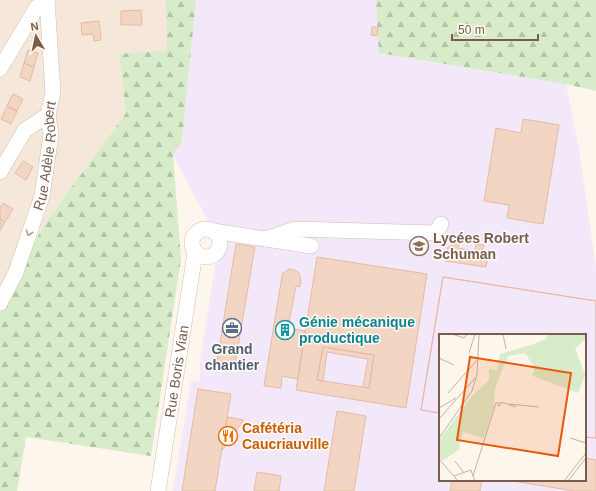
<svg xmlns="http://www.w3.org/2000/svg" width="596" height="491" font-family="Helvetica,sans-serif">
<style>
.residential{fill:#f5e8da}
.education{fill:#f3e8fa;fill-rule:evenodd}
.forest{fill:url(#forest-firs)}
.building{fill:#f3d5c3;stroke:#e6bba3;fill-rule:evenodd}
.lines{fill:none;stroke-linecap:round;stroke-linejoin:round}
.minor-casing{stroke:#d1beb0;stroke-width:16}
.minor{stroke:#fff;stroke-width:15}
.oneway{stroke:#af9d94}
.labels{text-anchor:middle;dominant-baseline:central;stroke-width:3;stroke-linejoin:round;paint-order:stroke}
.street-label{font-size:14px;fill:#7a5c4d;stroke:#fffaf3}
.education-label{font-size:14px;font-weight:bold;fill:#785e54;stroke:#fffaf3;text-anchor:start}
.culture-label{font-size:14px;font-weight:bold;fill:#0d838f;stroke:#fffaf3;text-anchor:start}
.service-label{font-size:14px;font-weight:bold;fill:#4e5e75;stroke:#fffaf3}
.food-label{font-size:14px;font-weight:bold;fill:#c56008;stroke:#fffaf3;text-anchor:start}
.inset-road{fill:none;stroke:#c5b3a7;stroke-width:1}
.view{fill:#e8590c;fill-opacity:0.15;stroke:#e8590c;stroke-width:2}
.inset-edge{fill:none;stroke:#7a5c4d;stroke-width:2}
</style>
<defs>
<pattern id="forest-firs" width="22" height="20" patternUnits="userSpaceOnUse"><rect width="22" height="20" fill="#d8ecc9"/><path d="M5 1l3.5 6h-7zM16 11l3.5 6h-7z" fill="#b4c2a5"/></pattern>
</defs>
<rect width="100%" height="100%" fill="#fdf6ec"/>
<path class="residential" d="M0 0H166L167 50 119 54 126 113 44 225 0 307Z"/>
<path class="education" d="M196 0H376L380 53 566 84 579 149 596 268V491H173L191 381 199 382 200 375V361L219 242 173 155 182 140ZM440 335H585V480H440Z"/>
<path class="forest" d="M166 0H196L182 140 173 155 181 259 151 456 26 437 17 491H0V307L44 225 126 113 119 54 167 50Z
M376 0H596V91L566 84 379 53Z"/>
<path class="building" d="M141 10 142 25H121V11Z
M99 21 101 40 94 41 93 34 82 35 81 23Z
M372 27H378L377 36 371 35Z
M28 50 38 53 34 67 24 63Z
M24 63 34 67 30 81 20 77Z
M13 94 23 99 17 111 7 106Z
M7 106 17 111 11 124 1 119Z
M523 119 559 125 543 224 507 218 509 205 484 201 496 128 521 133Z
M23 161 33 167 26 180 15 173Z
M3 203 13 209 5 222 0 219V208Z
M0 219 5 222 0 231Z
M452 240 459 241 458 248 475 251 476 244 484 245 482 252 489 253 486 267 445 261 448 247H451Z
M236 244 255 247 235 364 217 361Z
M317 257 427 274 406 408 296 390ZM323 347 374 355 369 388 317 380Z
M289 269 294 270 299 273 301 280 300 287 296 286 288 328 305 331 298 379 282 376 281 388 264 386 282 276 283 273Z
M443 277 596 301V438L585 437V335H440V413L421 410Z
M443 277 596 301V438L585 437V335H440V413L421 410Z
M323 347 374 355 369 388 363 387 368 359 327 352 323 381 317 380Z
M198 389 231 394 215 491H182Z
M337 411 366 416 354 491H324Z
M228 417 244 420 243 421 222 450 227 419H228Z
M585 458 596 460V491H574L507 480H585Z
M257 472 281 476 279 491H254Z
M452 480H482L480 491H450Z"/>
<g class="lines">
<defs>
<g id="minor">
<path d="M0 69 37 7 47 2"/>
<path d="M0 172 25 130 48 115"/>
<circle cx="206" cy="243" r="14"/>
<path d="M213 231 311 246"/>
<path d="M265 239 295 229 436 233 441 224"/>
<path id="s1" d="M0 303 16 272 42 196 51 135 48 115 53 92 47 0"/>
<path id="s2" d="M158 491 195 253"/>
</g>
</defs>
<use href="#minor" class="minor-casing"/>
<use href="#minor" class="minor"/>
</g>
<defs><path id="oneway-chevron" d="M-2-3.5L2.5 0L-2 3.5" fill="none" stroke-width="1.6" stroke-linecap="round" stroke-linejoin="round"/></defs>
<use class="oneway" href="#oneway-chevron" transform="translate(29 233) rotate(109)"/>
<defs>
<symbol id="school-ring" viewBox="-11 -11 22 22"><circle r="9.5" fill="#fffaf3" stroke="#8d6e63" stroke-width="1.5"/><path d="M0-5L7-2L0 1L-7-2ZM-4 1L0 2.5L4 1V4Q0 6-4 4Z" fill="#8d6e63"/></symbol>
<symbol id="office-ring" viewBox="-11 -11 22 22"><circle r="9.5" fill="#fffaf3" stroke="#5c6f8a" stroke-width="1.5"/><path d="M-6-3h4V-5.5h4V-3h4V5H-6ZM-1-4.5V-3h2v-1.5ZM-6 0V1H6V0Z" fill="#5c6f8a"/></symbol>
<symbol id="building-ring" viewBox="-11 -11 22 22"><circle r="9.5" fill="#fffaf3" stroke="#0f9aa8" stroke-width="1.5"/><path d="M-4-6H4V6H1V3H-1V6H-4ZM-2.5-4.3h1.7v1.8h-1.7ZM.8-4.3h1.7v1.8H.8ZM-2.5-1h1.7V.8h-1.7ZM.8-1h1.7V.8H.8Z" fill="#0f9aa8"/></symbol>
<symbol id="restaurant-ring" viewBox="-11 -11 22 22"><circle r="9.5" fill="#fffaf3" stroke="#e8710a" stroke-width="1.5"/><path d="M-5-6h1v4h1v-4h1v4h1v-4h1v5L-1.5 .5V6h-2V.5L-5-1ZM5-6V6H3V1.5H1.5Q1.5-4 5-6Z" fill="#e8710a"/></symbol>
</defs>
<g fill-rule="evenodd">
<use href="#school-ring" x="408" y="235" width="22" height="22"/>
<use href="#office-ring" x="221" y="317" width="22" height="22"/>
<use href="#building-ring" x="274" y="319" width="22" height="22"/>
<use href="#restaurant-ring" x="217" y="425" width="22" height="22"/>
</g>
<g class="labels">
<g class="street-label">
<text stroke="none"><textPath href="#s1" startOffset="156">Rue Adèle Robert</textPath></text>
<text stroke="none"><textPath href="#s2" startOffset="121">Rue Boris Vian</textPath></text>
</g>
<g class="education-label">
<text x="433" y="238">Lycées Robert<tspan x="433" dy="16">Schuman</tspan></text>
</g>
<g class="culture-label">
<text x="299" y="322">Génie mécanique<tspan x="299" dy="16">productique</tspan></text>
</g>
<g class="service-label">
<text x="232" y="349">Grand<tspan x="232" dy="16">chantier</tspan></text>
</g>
<g class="food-label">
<text x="242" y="428">Cafétéria<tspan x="242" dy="16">Caucriauville</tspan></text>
</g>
</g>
<g transform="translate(439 334)">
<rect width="147" height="147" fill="#fdf6ec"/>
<path d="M108 0H147V5L136 14 146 41 139 59 94 42 95 33 86 19 69 22 56 54 55 72 45 104 24 98 20 111 21 115 3 127 0 122V106L33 62 50 46V35L58 36 61 20 95 10 107 5Z" fill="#d8ecc9"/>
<path class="inset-road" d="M13 0 25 4 29 0M64 0 67 15M30 19 36 0M0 24 15 31M9 59 39 25M62 68 77 73M70 70 100 73M0 74 17 64M0 85 36 44M0 104 33 57 38 40 40 0M131 104 147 109M0 125 19 147M16 127 25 139M15 142 32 136 34 142M36 147 34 142 57 69H62L60 72 58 71M125 147 147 119M129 147 147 124"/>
<path class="view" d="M31 23 132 39 119 122 18 106Z"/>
<rect width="147" height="147" class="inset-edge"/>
</g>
<g transform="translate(36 36) rotate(351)" stroke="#fffaf3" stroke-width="3" paint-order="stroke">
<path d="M0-3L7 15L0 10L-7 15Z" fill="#7a5c4d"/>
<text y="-6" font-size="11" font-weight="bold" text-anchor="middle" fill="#7a5c4d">N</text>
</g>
<path d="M452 34v6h86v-6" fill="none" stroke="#7a5c4d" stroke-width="2"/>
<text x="458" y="34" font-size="12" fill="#7a5c4d" stroke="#fffaf3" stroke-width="3" paint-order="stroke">50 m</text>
</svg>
